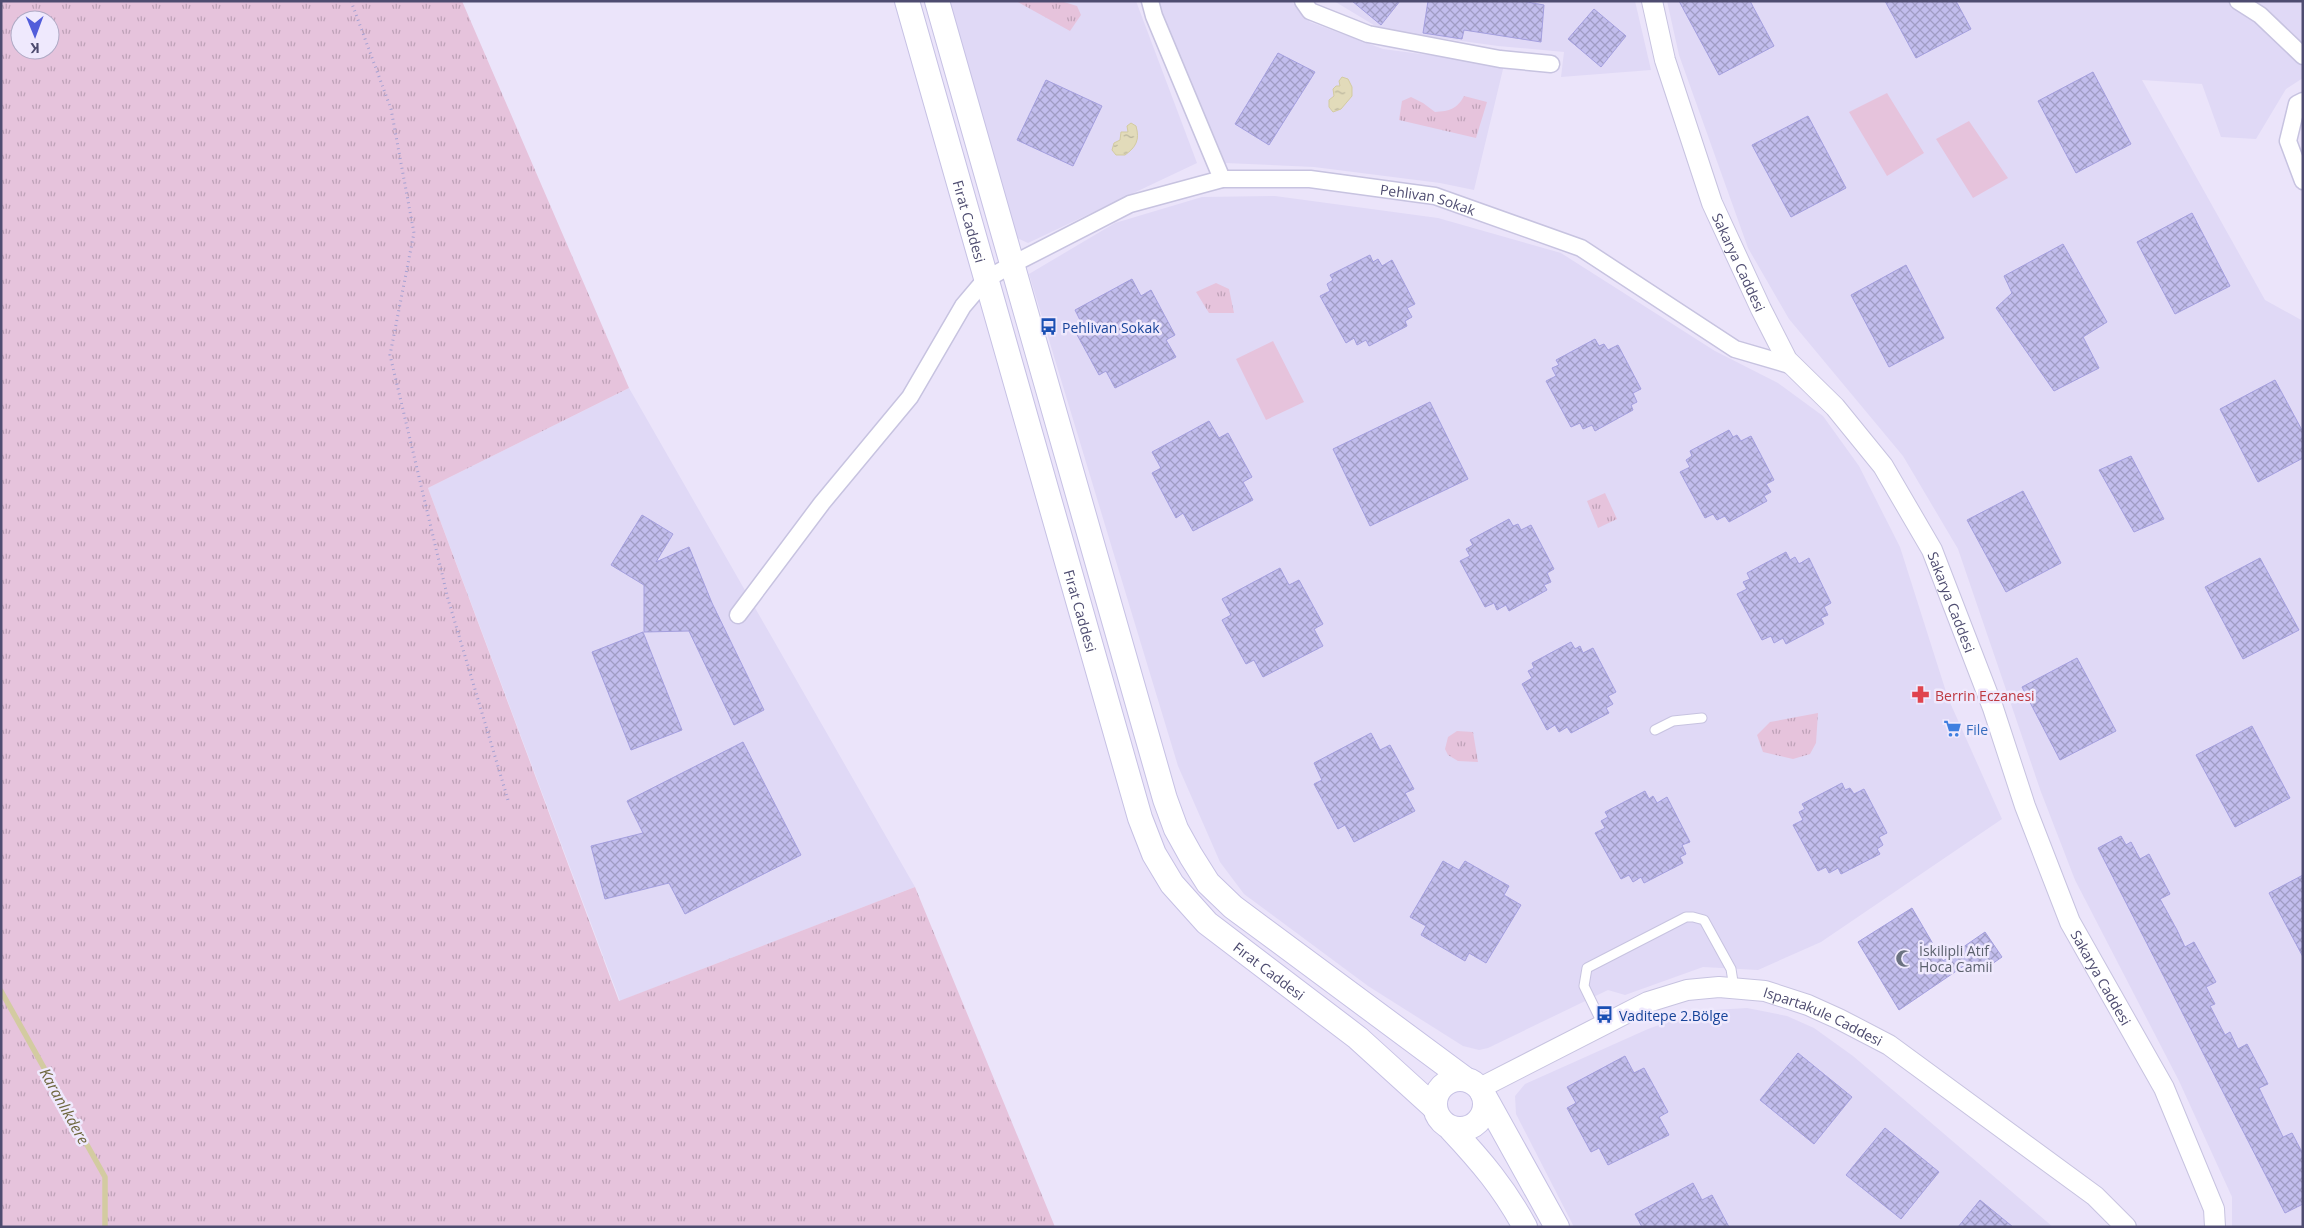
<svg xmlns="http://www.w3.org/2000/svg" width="2304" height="1228" font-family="'Open Sans',sans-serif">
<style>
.residential{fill:#e0d9f6}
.grass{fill:url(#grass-tufts);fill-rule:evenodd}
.garden{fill:#e6c3dc}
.water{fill:url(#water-ripples);stroke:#d3cba1}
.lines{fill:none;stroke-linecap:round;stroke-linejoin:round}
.stream{stroke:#d3cba1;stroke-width:5.5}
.building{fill:url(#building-cross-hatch);stroke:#a49fde}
.service-casing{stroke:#c7c3e0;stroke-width:11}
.minor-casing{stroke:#c7c3e0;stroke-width:19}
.tertiary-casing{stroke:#c7c3e0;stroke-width:22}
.secondary-casing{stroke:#c6c1e4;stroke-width:26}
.path{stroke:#a5a1d2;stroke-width:3;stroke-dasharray:1 4;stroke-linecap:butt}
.service{stroke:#fff;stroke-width:9}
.minor{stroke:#fff;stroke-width:16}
.tertiary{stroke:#fff;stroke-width:20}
.secondary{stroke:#fff;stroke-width:24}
.labels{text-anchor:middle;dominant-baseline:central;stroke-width:5;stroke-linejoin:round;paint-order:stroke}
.street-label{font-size:14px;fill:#4e4c70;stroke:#efe9fd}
.transit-label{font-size:14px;fill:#164399;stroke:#efe9fd;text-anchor:start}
.health-label{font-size:14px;fill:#be3a42;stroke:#efe9fd;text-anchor:start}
.shop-label{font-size:14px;fill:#366cbe;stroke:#efe9fd;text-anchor:start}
.worship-label{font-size:14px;fill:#5b616d;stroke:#efe9fd;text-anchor:start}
.water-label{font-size:15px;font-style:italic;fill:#6e673e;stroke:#efe9fd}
</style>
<defs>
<pattern id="grass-tufts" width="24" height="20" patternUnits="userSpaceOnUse" patternTransform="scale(1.25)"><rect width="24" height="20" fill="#e6c3dc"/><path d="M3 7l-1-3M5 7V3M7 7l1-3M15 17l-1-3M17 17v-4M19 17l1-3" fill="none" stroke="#bda1b7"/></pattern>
<pattern id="water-ripples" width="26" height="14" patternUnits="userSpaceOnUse" patternTransform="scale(1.25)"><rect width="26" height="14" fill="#e2dbba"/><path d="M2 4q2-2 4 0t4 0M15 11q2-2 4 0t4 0" fill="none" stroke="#b9b49c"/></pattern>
<pattern id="building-cross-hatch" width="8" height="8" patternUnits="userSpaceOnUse" patternTransform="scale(1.25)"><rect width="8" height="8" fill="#c2bded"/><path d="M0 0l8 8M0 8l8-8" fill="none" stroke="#a09cc4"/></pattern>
</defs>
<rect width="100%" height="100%" fill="#ebe4fa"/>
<path class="residential" d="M949 1H1136L1197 163 1028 243 1017 238Z
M1159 1H1291L1310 22 1383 49 1504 65 1474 190 1440 183 1314 167 1225 163 1161 11Z
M1334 1H1635L1651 70 1561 77 1564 52 1498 46 1382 30Z
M1667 1H2303V78L2286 89 2256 139 2221 137 2202 84 2142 80 2265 300 2303 321V1227H2232V1197L2179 1081 2075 880 2041 792 1958 549 1903 456 1789 319 1748 248 1679 55Z
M1275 196 1438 218 1561 253 1715 351 1778 383 1823 416 1859 466 1900 547 1948 698 2002 819 1821 942 1758 970 1703 967 1625 995 1608 990 1488 1048 1479 1050 1463 1046 1368 986 1244 894 1220 862 1178 766 1029 274 1115 223 1202 197Z
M629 388 915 887 620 1001 428 488Z
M1747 1008 1787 1016 1814 1028 1853 1056 2053 1227H1574L1516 1114 1515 1096 1525 1084 1648 1029 1697 1011Z"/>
<path class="grass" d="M1 1H462L629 388 428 488 619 1001 915 887 1055 1227H1ZM20 20H50V50H20Z
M1016 1 1064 2 1077 6 1081 15 1070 31Z
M1464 96 1487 102 1476 138 1399 120 1402 101 1411 97 1423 103 1435 112C1450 111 1457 109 1464 96Z
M1216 283 1229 289 1234 313H1209L1196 292Z
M1605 493 1617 519 1598 528 1587 501Z
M1818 713 1816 743 1810 754 1793 759 1763 752 1757 735 1770 722Z
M1457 731 1473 732 1478 762 1458 761 1448 755 1445 749 1448 737Z"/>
<path class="garden" d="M1887 93 1924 153 1887 176 1849 112Z
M1969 121 2008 178 1973 198 1936 139Z
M1273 341 1304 402 1266 420 1236 359Z"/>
<path class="water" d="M1342 77 1348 79 1352 87V96L1341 109 1333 112 1329 107V100L1334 96 1333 89 1336 86H1340L1339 81Z
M1131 123 1136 126C1140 140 1136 147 1125 155H1116L1112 150 1114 143 1120 140 1121 132H1128L1127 126Z"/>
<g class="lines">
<path class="stream" d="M1 991 105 1177V1227"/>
</g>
<path class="building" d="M1352 1H1400L1381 25Z
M1428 1H1522L1544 5 1541 42 1464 30 1462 39 1423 33Z
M1679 1H1750L1774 46 1719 75Z
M1885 1H1956L1971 29 1916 58Z
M1594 9 1626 36 1601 67 1568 39Z
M1278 53 1315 72 1269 145 1235 124Z
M2093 72 2131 144 2076 173 2038 101Z
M1046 80 1102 106 1073 166 1017 140Z
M1808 116 1846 188 1791 217 1752 145Z
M2192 213 2230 286 2175 314 2137 242Z
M2063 244 2107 322 2083 337 2099 368 2054 391 1996 308 2012 293 2004 276Z
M1370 255 1373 262 1378 259 1382 266 1392 260 1415 304 1407 308 1412 317 1405 321 1407 326 1369 346 1366 340 1357 345 1354 338 1346 343 1320 296 1330 291 1327 284 1333 280 1330 275Z
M1906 265 1944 338 1889 367 1851 295Z
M1132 279 1141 296 1151 290 1175 335 1166 340 1176 357 1115 388 1106 371 1099 375 1075 331 1083 326 1075 310Z
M1595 339 1599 346 1604 344 1608 350 1618 345 1641 389 1633 393 1637 402 1631 405 1633 410 1595 431 1592 425 1583 429 1580 423 1571 427 1546 381 1556 376 1552 368 1559 365 1556 360Z
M2275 380 2303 432V458L2258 482 2220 409Z
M1430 402 1468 479 1370 526 1333 449Z
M1209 421 1219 438 1228 433 1252 477 1243 482 1253 500 1193 531 1183 513 1176 518 1152 473 1161 468 1152 452Z
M1729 430 1733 437 1737 435 1741 441 1751 436 1774 480 1766 484 1771 492 1764 496 1767 501 1729 522 1725 516 1717 520 1713 514 1705 518 1680 472 1690 467 1686 460 1692 456 1690 451Z
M2131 456 2164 519 2134 532 2099 470Z
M2023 491 2061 563 2006 592 1967 520Z
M642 515 673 534 656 562 689 547 712 603 764 710 734 725 689 631 644 632V585L611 565Z
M1509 519 1513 526 1518 524 1521 530 1531 525 1554 569 1547 573 1551 582 1544 585 1547 590 1509 611 1506 605 1497 610 1494 603 1485 607 1460 561 1470 556 1466 549 1473 545 1470 540Z
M1786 552 1790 560 1795 557 1799 564 1809 558 1831 603 1824 607 1828 615 1821 618 1824 624 1786 644 1783 638 1774 643 1771 636 1762 640 1737 594 1747 589 1743 582 1750 579 1747 573Z
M2260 558 2299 630 2243 659 2205 587Z
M1280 568 1289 585 1299 580 1323 624 1314 629 1323 646 1263 677 1254 660 1246 664 1222 620 1231 615 1222 599Z
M643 632 682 730 631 750 592 652Z
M1571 642 1575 649 1580 646 1583 653 1593 648 1616 692 1608 696 1613 704 1606 708 1609 713 1571 733 1567 727 1559 732 1555 725 1547 730 1522 684 1532 678 1528 671 1534 668 1532 663Z
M2077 658 2116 731 2060 760 2022 687Z
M2252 726 2290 798 2235 827 2196 755Z
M1371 733 1380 750 1390 745 1414 789 1405 793 1415 811 1354 842 1345 825 1338 829 1314 784 1322 780 1314 763Z
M743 742 801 855 685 914 669 883 605 899 591 846 643 833 627 801Z
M1842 783 1845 790 1850 788 1854 794 1864 789 1887 833 1879 837 1883 845 1877 849 1880 854 1841 874 1838 868 1829 873 1826 867 1818 871 1793 825 1803 820 1799 812 1805 809 1802 804Z
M1645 791 1649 799 1653 796 1657 803 1667 797 1690 842 1682 845 1686 854 1680 857 1683 863 1644 883 1641 877 1633 882 1629 875 1621 879 1595 833 1605 828 1601 821 1608 817 1605 812Z
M2121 836 2126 845 2131 842 2140 859 2149 854 2170 894 2160 899 2177 930 2185 947 2194 942 2216 982 2206 987 2215 1004 2210 1006 2225 1035 2230 1032 2238 1049 2247 1044 2268 1084 2259 1088 2283 1137 2292 1133 2303 1154V1204L2285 1213 2098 848Z
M1443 861 1459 870 1465 861 1509 886 1504 895 1521 905 1486 963 1469 953 1465 961 1421 935 1426 926 1410 917Z
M2303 875V957L2269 893Z
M1912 908 1943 961 1985 932 2002 957 1979 973 1971 961 1899 1010 1858 942Z
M1798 1053 1852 1097 1814 1144 1760 1100Z
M1625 1056 1634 1073 1644 1068 1668 1112 1659 1117 1669 1135 1608 1165 1599 1148 1591 1152 1567 1108 1576 1103 1567 1087Z
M1885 1128 1939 1172 1901 1219 1846 1175Z
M1693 1183 1702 1200 1712 1195 1729 1227H1642L1635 1214Z
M1980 1200 2013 1227H1958Z"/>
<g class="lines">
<defs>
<path id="service" d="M1655 730 1673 721 1702 718
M1603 1025 1584 986 1587 968 1686 917H1693L1704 920 1731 969 1734 988"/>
<g id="minor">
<path d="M1150 1 1154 16 1222 179"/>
<path d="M1303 1 1310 11 1368 34 1500 59 1551 64"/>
<path d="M2238 1 2260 15 2303 56"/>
<path d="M2303 101 2297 104 2288 141 2303 181"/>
<path id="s1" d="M738 615 822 503 910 397 963 306 985 280 1013 264 1130 204 1222 179H1310L1435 196 1581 248 1735 349 1793 366"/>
</g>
<g id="tertiary">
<path id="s2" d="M1652 1 1665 60 1712 203 1761 309 1787 360 1835 407 1883 466 1932 550 1993 708 2025 806 2070 922 2164 1088 2214 1209 2215 1227"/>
<path id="s3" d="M1480 1088 1648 1002 1687 990 1719 987 1765 991 1808 1005 1839 1019 1889 1045 2095 1196 2126 1227"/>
</g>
<g id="secondary">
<path id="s4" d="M907 1 1140 818 1154 854 1172 884 1207 923 1358 1038 1434 1107"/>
<path d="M937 1 1165 799 1176 829 1191 856 1208 883 1233 907 1465 1079"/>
<circle cx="1460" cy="1104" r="25"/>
<path d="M1482 1092 1557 1227"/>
<path d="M1451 1129C1481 1161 1504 1188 1525 1227"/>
</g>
</defs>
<use href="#service" class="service-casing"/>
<use href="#minor" class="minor-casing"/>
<use href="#tertiary" class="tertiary-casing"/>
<use href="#secondary" class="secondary-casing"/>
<path class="path" d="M351 1 391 109 414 233 390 355 448 599 508 800"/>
<use href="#service" class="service"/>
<use href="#minor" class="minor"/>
<use href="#tertiary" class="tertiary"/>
<use href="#secondary" class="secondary"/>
</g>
<defs>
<symbol id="bus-bare" viewBox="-9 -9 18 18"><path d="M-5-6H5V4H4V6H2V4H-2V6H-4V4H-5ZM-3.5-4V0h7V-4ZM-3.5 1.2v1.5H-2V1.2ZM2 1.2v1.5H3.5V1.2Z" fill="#1a4fb4" stroke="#efe9fd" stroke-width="2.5" paint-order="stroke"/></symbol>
<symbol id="pharmacy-bare" viewBox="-9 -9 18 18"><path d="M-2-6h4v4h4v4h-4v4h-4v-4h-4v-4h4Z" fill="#e0444e" stroke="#efe9fd" stroke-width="2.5" paint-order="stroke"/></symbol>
<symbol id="supermarket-bare" viewBox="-9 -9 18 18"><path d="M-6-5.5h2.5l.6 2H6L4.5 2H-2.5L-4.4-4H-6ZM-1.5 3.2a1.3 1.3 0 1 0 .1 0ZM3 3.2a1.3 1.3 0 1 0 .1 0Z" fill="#3f7fe0" stroke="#efe9fd" stroke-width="2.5" paint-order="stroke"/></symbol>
<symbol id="mosque-bare" viewBox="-9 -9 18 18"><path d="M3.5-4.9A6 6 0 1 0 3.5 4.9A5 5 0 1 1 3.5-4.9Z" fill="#6b7280" stroke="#efe9fd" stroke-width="2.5" paint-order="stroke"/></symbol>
</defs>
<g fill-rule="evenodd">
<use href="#bus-bare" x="1036" y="314" width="25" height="25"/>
<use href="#pharmacy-bare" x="1908" y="682" width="25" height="25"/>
<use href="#supermarket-bare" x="1940" y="716" width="25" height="25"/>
<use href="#mosque-bare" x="1892" y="946" width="25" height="25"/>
<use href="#bus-bare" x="1592" y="1002" width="25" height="25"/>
</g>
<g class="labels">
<g class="street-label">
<text stroke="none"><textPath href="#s1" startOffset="884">Pehlivan Sokak</textPath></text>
<text stroke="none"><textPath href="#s4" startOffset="229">Fırat Caddesi</textPath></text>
<text stroke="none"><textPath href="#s2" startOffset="276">Sakarya Caddesi</textPath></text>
<text stroke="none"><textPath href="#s2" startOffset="681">Sakarya Caddesi</textPath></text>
<text stroke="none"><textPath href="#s4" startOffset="634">Fırat Caddesi</textPath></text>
<text stroke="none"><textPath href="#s4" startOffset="1054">Fırat Caddesi</textPath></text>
<text stroke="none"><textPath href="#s2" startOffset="1086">Sakarya Caddesi</textPath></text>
<text stroke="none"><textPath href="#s3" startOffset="371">Ispartakule Caddesi</textPath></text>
</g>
<g class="transit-label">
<text x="1062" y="327">Pehlivan Sokak</text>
<text x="1619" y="1015">Vaditepe 2.Bölge</text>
</g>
<g class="health-label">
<text x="1935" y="695">Berrin Eczanesi</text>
</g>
<g class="shop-label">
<text x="1966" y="729">File</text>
</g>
<g class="worship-label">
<text x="1919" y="950">İskilipli Atıf<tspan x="1919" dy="16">Hoca Camii</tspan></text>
</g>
<g class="water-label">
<text transform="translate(65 1106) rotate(61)">Karanlıkdere</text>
</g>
</g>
<rect width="2304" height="1228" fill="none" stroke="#4e4c70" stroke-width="5"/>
<g transform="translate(35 35) rotate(179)"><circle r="24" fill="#efe9fd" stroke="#afaac5"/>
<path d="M0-4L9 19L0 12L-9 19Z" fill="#525dda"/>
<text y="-8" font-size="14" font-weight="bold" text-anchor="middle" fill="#4e4c70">K</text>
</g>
</svg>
